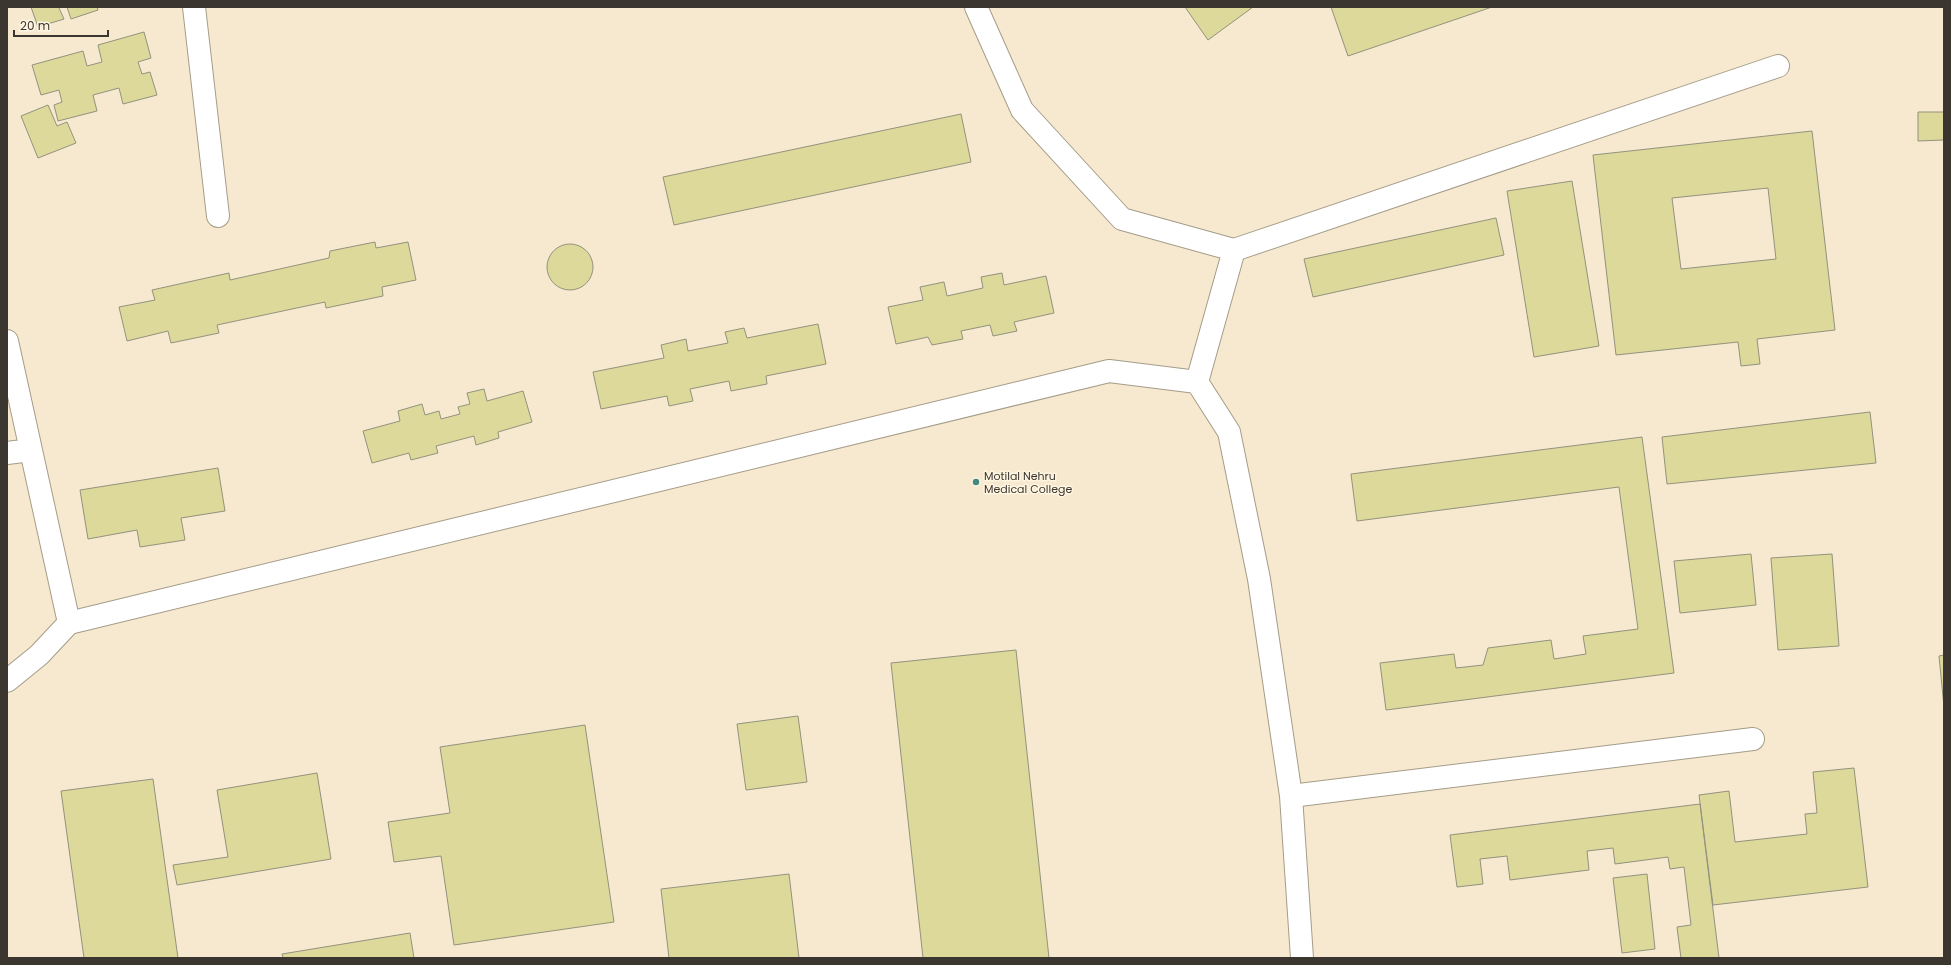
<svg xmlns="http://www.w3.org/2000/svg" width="1951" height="965" font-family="Poppins,sans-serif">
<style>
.built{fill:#f6e9cf}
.building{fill:#dcd99a;stroke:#93927e;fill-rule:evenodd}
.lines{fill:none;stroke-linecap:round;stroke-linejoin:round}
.minor-casing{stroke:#a59c89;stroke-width:24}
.minor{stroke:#fff;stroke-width:22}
.poi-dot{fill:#448980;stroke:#fff5e0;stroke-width:1.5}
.labels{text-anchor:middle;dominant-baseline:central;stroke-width:3;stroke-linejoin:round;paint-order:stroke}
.poi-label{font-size:11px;fill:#3b3730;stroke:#fff5e0;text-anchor:start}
</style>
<rect width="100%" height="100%" fill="#fff5e0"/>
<path class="built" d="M7 7H1944V958H7Z"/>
<path class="building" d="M31 7H61L59 8 64 19 38 27Z
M67 7H97L98 10 71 19Z
M1185 7H1253L1208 40Z
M1331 7H1492L1348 56Z
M144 32 151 58 138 62 142 74 150 72 157 95 123 104 119 88 93 95 97 111 58 121 54 105 62 102 59 90 41 95 32 65 83 51 87 66 102 62 98 45Z
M48 105 57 126 67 122 76 143 38 158 21 116Z
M1918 112H1944V140L1918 141Z
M961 114 971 162 674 225 663 177Z
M1812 131 1835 330 1757 339 1760 364 1741 366 1738 342 1616 355 1593 155ZM1768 188 1776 259 1681 269 1672 198Z
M1572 181 1599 346 1534 357 1507 191Z
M1496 218 1504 255 1313 297 1304 259Z
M375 242 376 248 408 242 416 280 382 287 383 296 326 308 325 302 217 325 219 333 171 343 168 331 127 341 119 307 155 300 152 290 229 273 230 280 329 258 330 251Z
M547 267a23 23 0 1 1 46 0a23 23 0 1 1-46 0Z
M1002 273 1004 285 1046 276 1054 313 1014 322 1017 331 993 336 990 325 961 331 963 339 932 345 928 337 896 344 888 307 923 300 920 287 944 282 947 296 983 288 981 277Z
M818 324 826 364 766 376 767 384 731 391 729 381 690 389 693 401 669 406 667 396 601 409 593 372 664 358 661 345 686 339 688 351 728 343 725 332 744 328 747 338Z
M484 389 487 401 523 391 532 422 498 432 499 438 476 445 474 436 436 446 438 453 411 460 409 453 372 463 363 431 400 421 398 411 422 404 425 415 439 411 441 419 460 414 458 407 470 404 467 393Z
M1870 412 1876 463 1667 484 1662 437Z
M1642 437 1674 673 1386 710 1380 663 1454 654 1456 668 1483 665 1488 648 1551 640 1554 659 1586 654 1583 636 1638 629 1619 487 1357 521 1351 474Z
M218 468 225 511 181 518 185 540 140 547 137 530 88 539 80 490Z
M1751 554 1756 605 1680 613 1674 561Z
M1832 554 1839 646 1778 650 1771 558Z
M1016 650 1049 958H923L891 663Z
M1944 655V707L1939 656Z
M798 716 807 782 746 790 737 724Z
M585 725 614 922 454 945 441 856 394 862 388 822 450 813 440 747Z
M1854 768 1868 887 1713 905 1699 795 1729 791 1735 842 1807 834 1805 814 1817 813 1813 772Z
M317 773 331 859 177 885 173 865 228 857 217 790Z
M153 779 178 958H84L61 791Z
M1700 804 1719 958H1681L1677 927 1691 925 1684 867 1670 869 1668 857 1615 864 1613 848 1587 851 1589 870 1510 880 1507 856 1480 859 1483 884 1457 887 1450 835Z
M789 874 799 958H669L661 889Z
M1647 874 1655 949 1622 953 1613 878Z
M410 933 414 958H283L282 954Z"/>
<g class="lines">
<defs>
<path id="minor" d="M194 7 218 216
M976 7 1022 110 1122 219 1234 250
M7 341 69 623 1109 371 1197 382 1229 432 1259 579 1291 796 1302 958
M1197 382 1234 250 1778 66
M7 453 31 450
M7 681 39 655 69 623
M1291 796 1753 739"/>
</defs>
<use href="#minor" class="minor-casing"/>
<use href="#minor" class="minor"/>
</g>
<circle class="poi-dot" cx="976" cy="482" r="4"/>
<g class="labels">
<g class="poi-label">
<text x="984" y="476">Motilal Nehru<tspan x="984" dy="13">Medical College</tspan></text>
</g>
</g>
<rect width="1951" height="965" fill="none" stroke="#3b3730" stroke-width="16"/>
<path d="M14 30v6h94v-6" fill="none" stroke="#3b3730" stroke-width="2"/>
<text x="20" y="30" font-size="12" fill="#3b3730" stroke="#fff5e0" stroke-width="3" paint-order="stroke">20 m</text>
</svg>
